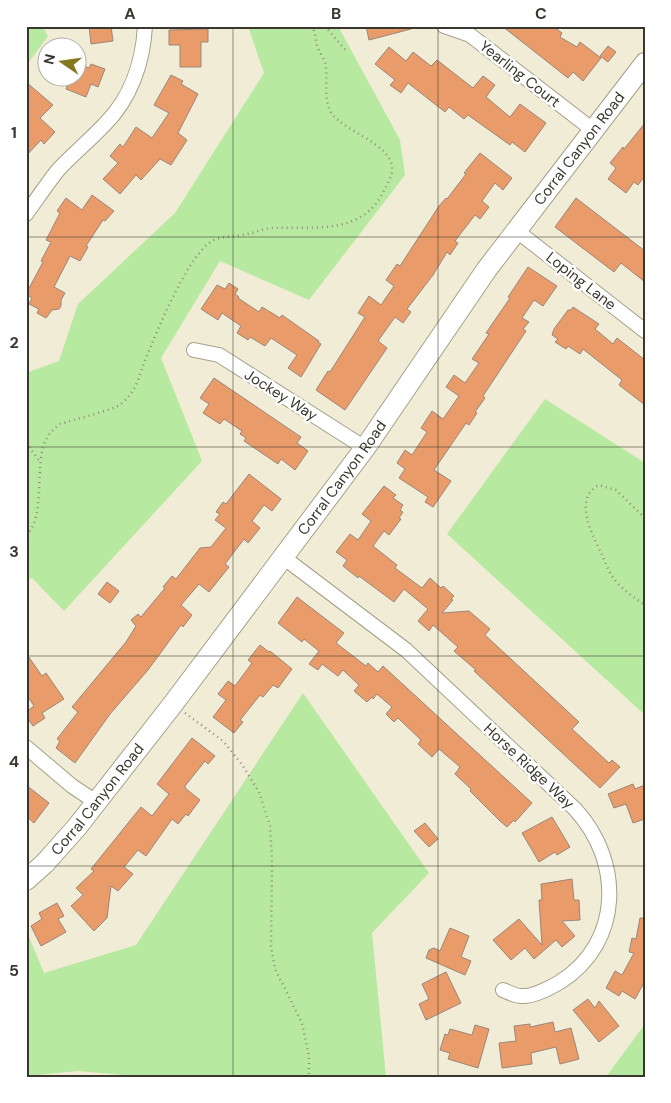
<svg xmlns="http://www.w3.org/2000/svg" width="671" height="1103" font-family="'DM Sans',sans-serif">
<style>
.green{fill:#b7e9a0}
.building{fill:#ea9b6a;stroke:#9b867a}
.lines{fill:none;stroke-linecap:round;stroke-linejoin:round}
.minor-casing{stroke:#a5a08a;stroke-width:16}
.secondary-casing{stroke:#a5a08a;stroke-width:22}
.path{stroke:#918d7e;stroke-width:2.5;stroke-dasharray:1 4;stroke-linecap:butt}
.minor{stroke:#fff;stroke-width:14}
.secondary{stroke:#fff;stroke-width:20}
.grid{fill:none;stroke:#39372e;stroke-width:1;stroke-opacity:0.55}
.labels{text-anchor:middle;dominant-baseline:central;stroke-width:5;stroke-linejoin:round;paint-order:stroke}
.street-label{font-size:15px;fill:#39372e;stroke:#fff}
.neatline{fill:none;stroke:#39372e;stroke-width:2}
.grid-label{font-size:16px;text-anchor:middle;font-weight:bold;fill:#39372e}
</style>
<rect width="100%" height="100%" fill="#f1ecd5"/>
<path class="green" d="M26 26H42L48 36 26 66Z
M248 26H338L400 140 405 175 309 300 220 261 161 358 202 461 64 611 32 578 26 580V373L59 361 78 304 175 213 264 73Z
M545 399 645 463V715L447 534Z
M303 693 429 873 372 933 386 1077H146L78 1071 26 1076V930L44 973 136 945Z
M645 1024V1077H606Z"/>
<path class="building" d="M89 26H111L113 41 91 44Z
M366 26H411V29L369 40Z
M502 26H553L562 33 560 37 577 47 580 42 601 58 583 81 573 72 568 78Z
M207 29H208V42H201V67H180V45H169V30Z
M608 46 616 52 608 62 600 56Z
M389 47 406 61 413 52 431 66 437 60 473 88 483 76 495 85 486 97 510 117 520 104 546 123 525 152 512 142 510 145 468 115 464 119 449 107 445 112 408 83 401 93 390 85 395 80 375 64Z
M78 64 89 68 91 64 105 69 98 87 91 84 86 97 66 89 70 78H78Z
M171 75 183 81 181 84 198 94 178 133 187 140 171 165 160 159 141 180 136 175 120 194 103 179 118 163 110 156 120 144 123 147 136 127 152 138 169 113 154 105Z
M26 82 53 105 40 118 55 132 44 144 41 140 26 156Z
M645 123V176L638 185 634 182 626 193 608 179 616 168 610 163 623 147 624 149Z
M480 153 512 178 503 190 495 183 482 201 489 207 480 219 475 215 455 241 458 243 450 255 447 252 433 275 407 309 411 312 403 323 395 317 378 341 387 348 345 410 316 390 328 371 330 372 365 317 358 313 369 296 381 305 394 286 386 280 397 264 400 266 439 206 446 198 447 199 466 174 464 173Z
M92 195 114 211 105 221 103 220 86 246 88 247 80 261 70 256 54 287 65 293 61 300V306L59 309 52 310 46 318 37 313 39 309 29 304 32 298 26 294 43 262 41 261 51 242 46 240 60 213 57 211 66 198 82 210Z
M576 198 645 251V282L621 263 614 272 555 227Z
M528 267 557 286 543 306 534 300 522 318 529 322 523 329 526 331 483 396 485 398 475 412 477 413 469 425 466 423 434 470 451 481 433 507 425 502 428 497 399 478 405 469 397 463 405 450 412 455 427 432 421 428 432 411 443 419 459 396 446 387 454 375 465 383 479 363 472 359 489 334 486 333 510 298 508 297Z
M229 283 238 289 235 294 239 297 238 298 259 312 262 307 280 318 282 315 319 341 318 342 321 344 301 377 288 368 297 355 271 338 265 346 250 337 248 340 237 333 241 326 222 313 218 320 201 309 217 285 225 289Z
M573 307 599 324 595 329 613 344 617 338 645 360V405L619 385 622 380 583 349 580 354 568 346 566 349 555 342 558 339 552 335 554 329 568 310H571Z
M214 378 301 437 297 443 308 451 295 470 281 459 278 464 244 441 246 438 240 434 242 431 224 419 220 424 203 413 209 404 200 398Z
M249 474 281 499 272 511 264 505 252 521 260 528 248 543 244 539 225 564 229 567 209 592 199 584 181 605 192 615 183 627 181 625 148 670 110 714 75 763 56 748 60 741 57 739 78 712 72 707 126 642 136 626 131 620 138 614 141 617 165 588 163 587 172 576 176 579 200 548 211 547 226 528 215 520 220 514 216 512 223 502 226 504Z
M384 486 396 495 393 498 403 505 400 510 403 512 399 518 401 519 389 535 384 531 373 546 397 565 395 568 422 588 430 578 441 588 443 586 454 596 451 599 453 600 442 613 469 611 490 629 485 635 579 722 572 729 609 763 612 760 620 767 600 788 474 671 476 670 454 651 458 647 433 625 429 631 418 621 428 609 404 589 394 602 359 576 358 578 343 566 347 560 336 552 350 534 358 540 371 521 362 514Z
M107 582 119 591 110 603 98 594Z
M297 597 344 633 336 643 366 666 368 663 378 672 383 666 532 803 515 822 514 820 507 827 500 821 470 791 471 789 455 774 460 767 439 749 432 757 418 744 421 740 398 718 394 722 386 714 392 707 377 694 373 699 372 697 367 702 354 691 359 685 343 670 338 676 322 664 318 670 309 664 319 651 304 639 302 642 278 623Z
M260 645 269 652 270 651 292 669 278 688 273 685 263 697 260 695 240 720 243 722 234 733 213 717 226 700 218 694 228 681 235 686 252 663 248 660Z
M26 653 42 676 46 673 64 699 42 713 45 718 33 726 26 716V712L34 706 26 694Z
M192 738 215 756 208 764 205 761 185 786V788L200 800 188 816 186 814 178 824 172 819 146 856 138 850 124 867 133 874 118 891 111 886 107 918 94 931 71 906 83 895 76 888 94 871 91 869 141 807 152 816 169 794 157 784Z
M633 784 635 789 645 785V819L633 823 626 804 614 808 608 794Z
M26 785 49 803 34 823 26 816Z
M552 817 570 847 557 855 555 852 539 862 522 833Z
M425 823 438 839 429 847 414 831Z
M572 879 574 900H579L580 920 562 921 575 936 562 947 556 940 534 959 525 948 511 960 493 940 519 919 542 945 539 900H542L541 884Z
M57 903 64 916 58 919 66 932 41 946 31 926 42 919 39 913Z
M640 918H645V981L635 999 622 991 619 996 606 988 615 971 622 975 634 953 629 952 632 938 636 939Z
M450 928 469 936 461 957 471 961 465 975 426 958 429 950 434 948 440 951Z
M446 972 461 1003 426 1020 419 1004 429 999 422 984Z
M588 999 595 1008 599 1001 619 1026 599 1042 573 1010Z
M553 1022 555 1032 571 1028 579 1059 560 1064 556 1047 531 1053 532 1064 502 1068 499 1043 516 1041 514 1026 530 1024V1027Z
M475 1025 489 1029 478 1068 448 1059 450 1053 440 1050 445 1034 448 1035 450 1029 472 1035Z"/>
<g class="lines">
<defs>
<path id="minor" d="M444 26 470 35 593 130
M26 214C37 199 47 184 58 170 73 154 90 140 105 124 131 98 143 62 145 26
M517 231 645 331
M194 350 219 355 365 448
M283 557 406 650 575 809C623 861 623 942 560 982 550 988 532 997 521 996 515 996 508 992 503 990
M26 747 72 786 96 802"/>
<g id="secondary">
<path id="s1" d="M26 880 45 863 77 827 173 704 365 448 487 269 645 63"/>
</g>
</defs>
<use href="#minor" class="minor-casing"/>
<use href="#secondary" class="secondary-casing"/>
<path class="path" d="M325 26 347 52
M26 443 41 463
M645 518 616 490 599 485C572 498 593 536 602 555 605 562 608 570 612 576 620 588 633 597 645 605
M26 535C47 518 33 461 47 438 50 432 55 428 60 424 72 420 114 410 121 404 138 390 138 377 146 358 157 331 188 255 212 241 221 236 232 237 242 235 252 234 261 229 271 228 310 226 358 236 381 196 385 188 390 181 392 172 396 145 345 132 332 114 322 99 329 78 325 62 323 57 320 53 318 48 315 41 316 33 312 26
M185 713 223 741 243 766 259 792 270 826 272 862 271 946 275 969 302 1023 309 1056V1077"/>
<use href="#minor" class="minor"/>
<use href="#secondary" class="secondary"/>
</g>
<path class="grid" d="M233 26V1077M438 26V1077M26 237H645M26 447H645M26 656H645M26 866H645"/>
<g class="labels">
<g class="street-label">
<text transform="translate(520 74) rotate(38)">Yearling Court</text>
<text stroke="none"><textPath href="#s1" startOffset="918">Corral Canyon Road</textPath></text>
<text transform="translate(581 281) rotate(38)">Loping Lane</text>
<text transform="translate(281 395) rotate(32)">Jockey Way</text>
<text stroke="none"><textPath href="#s1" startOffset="512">Corral Canyon Road</textPath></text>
<text transform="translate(529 766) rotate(43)">Horse Ridge Way</text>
<text stroke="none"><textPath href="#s1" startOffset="108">Corral Canyon Road</textPath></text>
</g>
</g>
<rect width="671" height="1103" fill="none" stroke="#ffffff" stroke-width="55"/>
<g transform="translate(62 62) rotate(283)"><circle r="24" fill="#ffffff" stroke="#b0afab"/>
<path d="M0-4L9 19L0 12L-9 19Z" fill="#84791f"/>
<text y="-8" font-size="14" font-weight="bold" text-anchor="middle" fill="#39372e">N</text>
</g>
<rect x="28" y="28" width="616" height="1048" class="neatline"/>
<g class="grid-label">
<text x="130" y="19">A</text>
<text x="336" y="19">B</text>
<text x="541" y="19">C</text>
<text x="14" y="138">1</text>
<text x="14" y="348">2</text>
<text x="14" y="557">3</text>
<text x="14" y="767">4</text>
<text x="14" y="976">5</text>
</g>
</svg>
